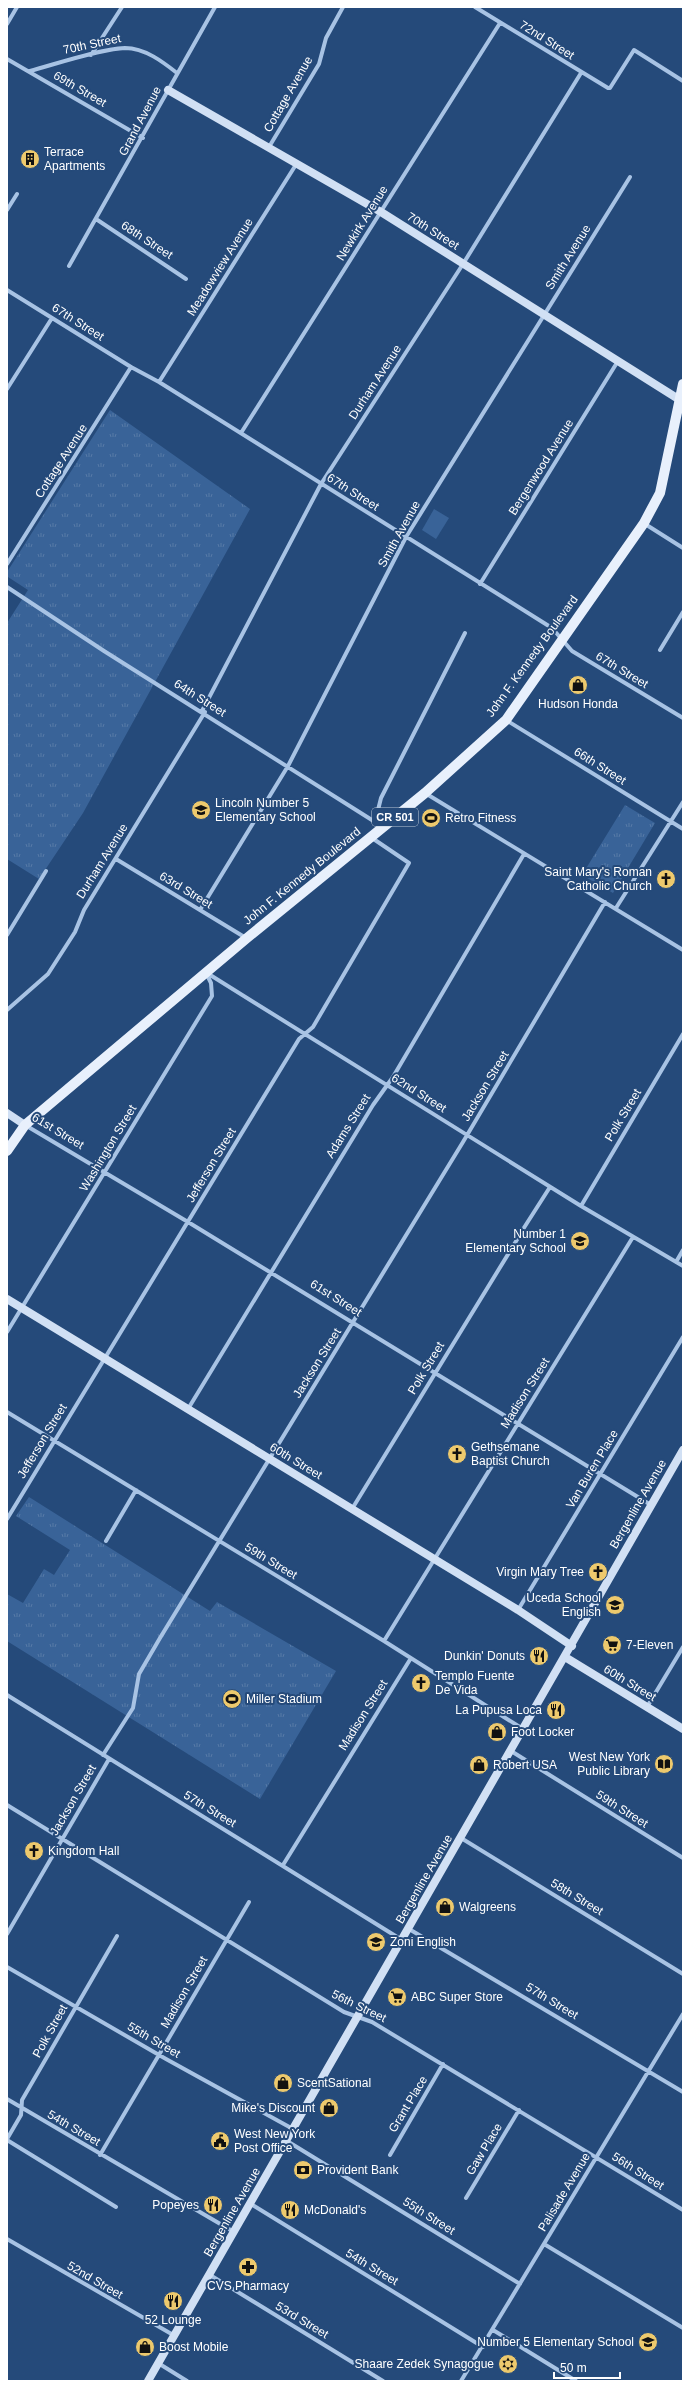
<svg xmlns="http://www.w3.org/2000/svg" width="690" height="2388" font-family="Helvetica,sans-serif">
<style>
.green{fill:#396398}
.park{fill:url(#park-tufts)}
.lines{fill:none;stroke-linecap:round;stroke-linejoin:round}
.street{stroke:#a8c3e4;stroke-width:4}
.secondary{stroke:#d1e0f4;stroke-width:8}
.primary{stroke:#e8f0fc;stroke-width:10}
.labels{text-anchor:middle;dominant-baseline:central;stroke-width:4;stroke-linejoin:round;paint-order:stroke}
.shield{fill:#254a7a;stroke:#bec9d7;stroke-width:1}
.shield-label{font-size:11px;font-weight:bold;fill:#fff}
.street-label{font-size:12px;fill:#fff;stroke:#254a7a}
.poi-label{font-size:12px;fill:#fff;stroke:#254a7a;text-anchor:start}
</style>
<defs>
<pattern id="park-tufts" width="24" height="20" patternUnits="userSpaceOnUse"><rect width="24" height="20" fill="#396398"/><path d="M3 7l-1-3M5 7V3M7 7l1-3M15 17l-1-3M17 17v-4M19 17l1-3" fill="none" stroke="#577aa7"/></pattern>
</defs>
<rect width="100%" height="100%" fill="#254a7a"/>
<path class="green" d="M434 509 449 518 436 539 422 530Z"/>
<path class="park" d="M110 410 250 509 83 813 39 879 7 859V623L28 590 8 577 7 572Z
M625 805 655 823 613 893 582 875Z
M29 1497 210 1611 217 1602 336 1671 260 1799 7 1641V1594L23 1603 44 1569 54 1575 70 1550 16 1516Z"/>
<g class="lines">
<path class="street" d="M475 7 608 88H610L634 50 683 81
M7 24 17 7
M91 55 122 7
M7 59 143 138
M30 71C56 64 100 49 125 48 145 48 163 62 177 73
M269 147 319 64 326 38 343 7
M7 210 17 194
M96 219 186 279
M69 266 215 7
M7 290 131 367 159 382 552 628 572 651 683 718
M159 382 297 163
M7 389 52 318
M241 433 500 23
M645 524 683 548
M7 564 131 367
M480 584 618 361
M7 587 104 651 383 827
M660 650 683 612
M202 711 321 484 463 264 581 73
M506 720 683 829
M425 793 683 950
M383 826 378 810 381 798 465 633
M116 859 246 938
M616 908 683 802
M200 910 288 766 406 537 630 177
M7 935 46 871
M207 973 581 1206 683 1266
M7 1010 48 974 75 932 84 910 205 712
M25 1125 188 1222 651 1505
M581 1206 683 1034
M520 1234 550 1187
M676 1262 683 1250
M7 1332 212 996 211 983 206 973
M188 1409 373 1105 393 1077 524 854
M7 1412 384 1641 523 1729
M352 1509 518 1238
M7 1519 299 1039 313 1027 409 863 372 838
M106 1541 136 1490
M518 1610 683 1337
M384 1641 633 1237
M7 1695 402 1940
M647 1707 683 1647
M511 1751 683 1858
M103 1755 133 1708 139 1674 160 1638 463 1142 605 902
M7 1805 344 2012 372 2022 683 2210
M461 1838 683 1974
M283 1865 411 1658
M409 1929 683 2092
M7 1934 109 1759
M7 1967 166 2059 293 2129
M7 2099 234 2232
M7 2139 21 2115 22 2100 117 1936
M7 2140 116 2207
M287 2141 520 2284
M100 2155 249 1902
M390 2155 443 2064
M466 2198 519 2110
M251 2204 483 2347
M7 2239 175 2336
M544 2244 683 2328
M210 2275 383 2381
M493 2330 576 2381
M158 2363 187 2381
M461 2381 683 2014"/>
<path class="secondary" d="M168 90 381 212 680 400
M7 1113 25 1125
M7 1299 518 1610 572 1646
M565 1657 683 1729
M148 2381 683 1450"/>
<path class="primary" d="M7 1151 25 1125 247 938 425 793 506 720 644 523 660 493 683 384"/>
</g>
<defs>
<symbol id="building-disc" viewBox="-11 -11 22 22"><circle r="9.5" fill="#edc96d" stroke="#254a7a"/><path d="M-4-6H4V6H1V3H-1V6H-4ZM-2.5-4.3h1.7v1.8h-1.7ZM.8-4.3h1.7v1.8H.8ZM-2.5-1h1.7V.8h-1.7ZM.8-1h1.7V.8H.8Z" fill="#111"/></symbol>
<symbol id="shop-disc" viewBox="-11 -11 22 22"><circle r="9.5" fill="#edc96d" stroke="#254a7a"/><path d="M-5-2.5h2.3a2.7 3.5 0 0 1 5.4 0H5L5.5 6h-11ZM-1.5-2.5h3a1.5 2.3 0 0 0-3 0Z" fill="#111"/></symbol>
<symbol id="school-disc" viewBox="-11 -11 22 22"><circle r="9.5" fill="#edc96d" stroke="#254a7a"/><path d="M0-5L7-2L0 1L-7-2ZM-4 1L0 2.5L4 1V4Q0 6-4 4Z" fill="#111"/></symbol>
<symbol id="stadium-disc" viewBox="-11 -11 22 22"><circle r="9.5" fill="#edc96d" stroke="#254a7a"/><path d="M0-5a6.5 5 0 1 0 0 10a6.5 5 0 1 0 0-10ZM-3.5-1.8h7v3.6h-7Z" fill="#111"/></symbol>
<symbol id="church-disc" viewBox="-11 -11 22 22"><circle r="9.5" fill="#edc96d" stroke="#254a7a"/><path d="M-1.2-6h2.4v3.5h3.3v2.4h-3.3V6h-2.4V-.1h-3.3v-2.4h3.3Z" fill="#111"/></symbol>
<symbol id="supermarket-disc" viewBox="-11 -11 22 22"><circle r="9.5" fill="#edc96d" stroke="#254a7a"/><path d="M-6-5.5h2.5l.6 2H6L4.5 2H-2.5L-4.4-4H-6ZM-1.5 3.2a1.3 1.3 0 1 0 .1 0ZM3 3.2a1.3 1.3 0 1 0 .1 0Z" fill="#111"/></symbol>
<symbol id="restaurant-disc" viewBox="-11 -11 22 22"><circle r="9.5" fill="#edc96d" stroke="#254a7a"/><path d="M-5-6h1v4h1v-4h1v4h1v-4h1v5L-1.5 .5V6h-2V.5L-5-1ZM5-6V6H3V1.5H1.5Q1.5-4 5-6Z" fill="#111"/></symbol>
<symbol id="library-disc" viewBox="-11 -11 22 22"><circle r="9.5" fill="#edc96d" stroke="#254a7a"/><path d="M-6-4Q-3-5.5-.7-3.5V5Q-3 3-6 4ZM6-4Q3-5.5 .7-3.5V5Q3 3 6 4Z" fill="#111"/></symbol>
<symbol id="civic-disc" viewBox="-11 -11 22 22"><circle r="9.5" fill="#edc96d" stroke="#254a7a"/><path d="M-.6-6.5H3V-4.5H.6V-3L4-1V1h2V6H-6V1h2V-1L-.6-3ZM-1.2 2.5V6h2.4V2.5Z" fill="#111"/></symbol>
<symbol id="bank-disc" viewBox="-11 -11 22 22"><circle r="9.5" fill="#edc96d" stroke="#254a7a"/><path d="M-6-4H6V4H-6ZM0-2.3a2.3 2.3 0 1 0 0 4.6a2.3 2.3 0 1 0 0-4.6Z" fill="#111"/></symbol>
<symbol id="pharmacy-disc" viewBox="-11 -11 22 22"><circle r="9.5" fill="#edc96d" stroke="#254a7a"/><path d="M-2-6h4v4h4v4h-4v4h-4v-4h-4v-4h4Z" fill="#111"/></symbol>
<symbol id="synagogue-disc" viewBox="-11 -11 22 22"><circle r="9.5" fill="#edc96d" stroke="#254a7a"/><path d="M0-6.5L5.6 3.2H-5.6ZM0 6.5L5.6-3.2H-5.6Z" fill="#111"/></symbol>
</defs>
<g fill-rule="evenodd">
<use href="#building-disc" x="19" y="148" width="22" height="22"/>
<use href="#shop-disc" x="567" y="674" width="22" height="22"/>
<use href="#school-disc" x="190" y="799" width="22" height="22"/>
<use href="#stadium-disc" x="420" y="807" width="22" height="22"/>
<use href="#church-disc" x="655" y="868" width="22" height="22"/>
<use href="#school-disc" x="569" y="1230" width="22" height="22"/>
<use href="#church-disc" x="446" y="1443" width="22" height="22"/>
<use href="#church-disc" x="587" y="1561" width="22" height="22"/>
<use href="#school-disc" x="604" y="1594" width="22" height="22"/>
<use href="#supermarket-disc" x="601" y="1634" width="22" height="22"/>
<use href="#restaurant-disc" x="528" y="1645" width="22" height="22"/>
<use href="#church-disc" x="410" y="1672" width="22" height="22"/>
<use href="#stadium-disc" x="221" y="1688" width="22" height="22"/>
<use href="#restaurant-disc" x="545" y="1699" width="22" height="22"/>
<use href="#shop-disc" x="486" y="1721" width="22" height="22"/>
<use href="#library-disc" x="653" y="1753" width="22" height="22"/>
<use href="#shop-disc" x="468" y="1754" width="22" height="22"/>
<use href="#church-disc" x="23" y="1840" width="22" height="22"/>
<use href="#shop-disc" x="434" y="1896" width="22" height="22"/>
<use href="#school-disc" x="365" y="1931" width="22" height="22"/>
<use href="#supermarket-disc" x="386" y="1986" width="22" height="22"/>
<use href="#shop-disc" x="272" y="2072" width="22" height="22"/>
<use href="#shop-disc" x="318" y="2097" width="22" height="22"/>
<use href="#civic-disc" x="209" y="2130" width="22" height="22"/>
<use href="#bank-disc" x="292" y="2159" width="22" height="22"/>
<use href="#restaurant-disc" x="202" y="2194" width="22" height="22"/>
<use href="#restaurant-disc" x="279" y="2199" width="22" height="22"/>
<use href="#pharmacy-disc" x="237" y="2256" width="22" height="22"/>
<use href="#restaurant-disc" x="162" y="2290" width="22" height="22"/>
<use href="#school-disc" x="637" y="2331" width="22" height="22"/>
<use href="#shop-disc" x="134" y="2336" width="22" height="22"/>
<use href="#synagogue-disc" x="497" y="2353" width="22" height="22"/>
</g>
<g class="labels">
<rect class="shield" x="372" y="808" width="46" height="18" rx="3"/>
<g class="shield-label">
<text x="395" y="817">CR 501</text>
</g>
<g class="street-label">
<text transform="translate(547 40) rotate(32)">72nd Street</text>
<text transform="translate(92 44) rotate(-12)">70th Street</text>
<text transform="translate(80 89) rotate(30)">69th Street</text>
<text transform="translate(288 94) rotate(-60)">Cottage Avenue</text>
<text transform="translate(140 121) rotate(-62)">Grand Avenue</text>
<text transform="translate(362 223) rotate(-58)">Newkirk Avenue</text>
<text transform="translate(433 231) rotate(32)">70th Street</text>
<text transform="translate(147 240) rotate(33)">68th Street</text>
<text transform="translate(568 257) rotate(-58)">Smith Avenue</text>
<text transform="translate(220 267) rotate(-58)">Meadowview Avenue</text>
<text transform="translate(78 322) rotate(32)">67th Street</text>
<text transform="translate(375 382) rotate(-57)">Durham Avenue</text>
<text transform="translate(61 461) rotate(-57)">Cottage Avenue</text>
<text transform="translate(541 467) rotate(-58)">Bergenwood Avenue</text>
<text transform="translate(353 492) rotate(32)">67th Street</text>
<text transform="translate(399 534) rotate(-61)">Smith Avenue</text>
<text transform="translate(532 656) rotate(-54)">John F. Kennedy Boulevard</text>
<text transform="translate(622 670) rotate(31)">67th Street</text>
<text transform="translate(200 698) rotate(32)">64th Street</text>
<text transform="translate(600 766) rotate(32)">66th Street</text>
<text transform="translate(102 861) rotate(-58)">Durham Avenue</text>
<text transform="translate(302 876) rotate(-39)">John F. Kennedy Boulevard</text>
<text transform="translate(186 890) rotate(31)">63rd Street</text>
<text transform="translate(485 1086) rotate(-59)">Jackson Street</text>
<text transform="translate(419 1093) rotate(32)">62nd Street</text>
<text transform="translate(623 1115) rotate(-59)">Polk Street</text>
<text transform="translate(348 1126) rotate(-58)">Adams Street</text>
<text transform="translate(58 1131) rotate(31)">61st Street</text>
<text transform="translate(108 1148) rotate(-59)">Washington Street</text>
<text transform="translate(211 1165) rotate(-59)">Jefferson Street</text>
<text transform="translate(336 1298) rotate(32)">61st Street</text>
<text transform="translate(317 1363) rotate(-58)">Jackson Street</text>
<text transform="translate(426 1368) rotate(-59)">Polk Street</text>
<text transform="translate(525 1393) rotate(-58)">Madison Street</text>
<text transform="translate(42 1441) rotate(-59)">Jefferson Street</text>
<text transform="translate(296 1461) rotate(31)">60th Street</text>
<text transform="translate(592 1469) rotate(-59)">Van Buren Place</text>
<text transform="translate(638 1504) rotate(-60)">Bergenline Avenue</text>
<text transform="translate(271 1561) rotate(31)">59th Street</text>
<text transform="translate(630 1683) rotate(31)">60th Street</text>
<text transform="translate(363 1715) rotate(-58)">Madison Street</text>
<text transform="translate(73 1800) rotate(-60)">Jackson Street</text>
<text transform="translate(210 1809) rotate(31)">57th Street</text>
<text transform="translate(622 1809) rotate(32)">59th Street</text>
<text transform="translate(424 1879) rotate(-60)">Bergenline Avenue</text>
<text transform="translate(577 1897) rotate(31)">58th Street</text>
<text transform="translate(184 1992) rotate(-60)">Madison Street</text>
<text transform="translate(552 2001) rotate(31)">57th Street</text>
<text transform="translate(359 2006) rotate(26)">56th Street</text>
<text transform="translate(50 2031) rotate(-61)">Polk Street</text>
<text transform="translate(154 2040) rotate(30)">55th Street</text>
<text transform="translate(408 2104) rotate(-59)">Grant Place</text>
<text transform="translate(74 2128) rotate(30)">54th Street</text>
<text transform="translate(484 2149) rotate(-59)">Gaw Place</text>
<text transform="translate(638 2171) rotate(32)">56th Street</text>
<text transform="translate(564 2192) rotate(-59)">Palisade Avenue</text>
<text transform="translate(232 2212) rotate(-60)">Bergenline Avenue</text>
<text transform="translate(429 2216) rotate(32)">55th Street</text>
<text transform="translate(372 2267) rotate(31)">54th Street</text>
<text transform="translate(95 2280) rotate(30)">52nd Street</text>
<text transform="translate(302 2320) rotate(31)">53rd Street</text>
</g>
<g class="poi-label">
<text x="44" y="152">Terrace<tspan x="44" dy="14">Apartments</tspan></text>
<text x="578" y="704" text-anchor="middle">Hudson Honda</text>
<text x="215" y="803">Lincoln Number 5<tspan x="215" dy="14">Elementary School</tspan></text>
<text x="445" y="818">Retro Fitness</text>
<text x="652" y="872" text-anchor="end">Saint Mary's Roman<tspan x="652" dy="14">Catholic Church</tspan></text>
<text x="566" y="1234" text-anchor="end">Number 1<tspan x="566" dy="14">Elementary School</tspan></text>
<text x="471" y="1447">Gethsemane<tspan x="471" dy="14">Baptist Church</tspan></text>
<text x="584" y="1572" text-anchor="end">Virgin Mary Tree</text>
<text x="601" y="1598" text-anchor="end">Uceda School<tspan x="601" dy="14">English</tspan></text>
<text x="626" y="1645">7-Eleven</text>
<text x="525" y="1656" text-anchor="end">Dunkin' Donuts</text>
<text x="435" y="1676">Templo Fuente<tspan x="435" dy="14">De Vida</tspan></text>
<text x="246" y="1699">Miller Stadium</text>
<text x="542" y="1710" text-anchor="end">La Pupusa Loca</text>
<text x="511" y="1732">Foot Locker</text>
<text x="650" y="1757" text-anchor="end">West New York<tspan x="650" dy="14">Public Library</tspan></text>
<text x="493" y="1765">Robert USA</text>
<text x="48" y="1851">Kingdom Hall</text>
<text x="459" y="1907">Walgreens</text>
<text x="390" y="1942">Zoni English</text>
<text x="411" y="1997">ABC Super Store</text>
<text x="297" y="2083">ScentSational</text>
<text x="315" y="2108" text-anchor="end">Mike's Discount</text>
<text x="234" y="2134">West New York<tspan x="234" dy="14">Post Office</tspan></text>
<text x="317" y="2170">Provident Bank</text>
<text x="199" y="2205" text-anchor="end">Popeyes</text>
<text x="304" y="2210">McDonald's</text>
<text x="248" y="2286" text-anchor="middle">CVS Pharmacy</text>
<text x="173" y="2320" text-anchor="middle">52 Lounge</text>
<text x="634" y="2342" text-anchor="end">Number 5 Elementary School</text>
<text x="159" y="2347">Boost Mobile</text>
<text x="494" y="2364" text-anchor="end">Shaare Zedek Synagogue</text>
</g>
</g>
<rect width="690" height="2388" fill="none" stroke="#ffffff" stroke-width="16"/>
<path d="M554 2372v6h66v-6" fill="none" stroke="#ffffff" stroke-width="2"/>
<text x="560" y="2372" font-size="12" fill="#ffffff" stroke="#254a7a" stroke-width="3" paint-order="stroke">50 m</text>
</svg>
